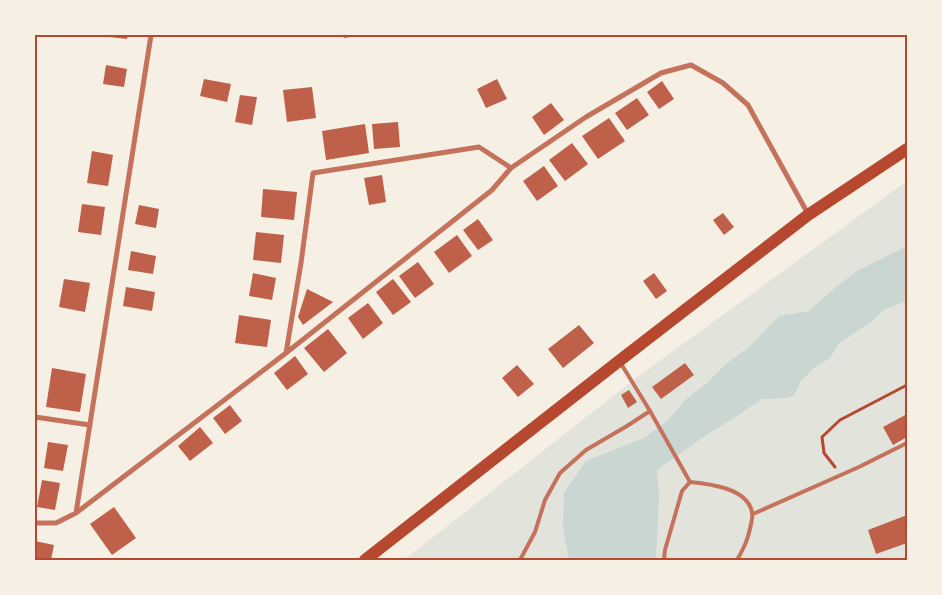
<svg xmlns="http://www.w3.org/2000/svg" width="942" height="595" font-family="'Libre Baskerville',serif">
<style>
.green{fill:#e2e4dc}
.water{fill:#c9d6d2}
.building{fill:#bf614a}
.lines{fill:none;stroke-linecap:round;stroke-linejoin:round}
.path{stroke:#b5482f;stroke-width:3}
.service{stroke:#c5725c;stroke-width:4}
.minor{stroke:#c5725c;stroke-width:5}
.primary{stroke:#b5482f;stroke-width:12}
.neatline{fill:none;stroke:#b5482f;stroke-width:2}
</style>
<rect width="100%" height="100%" fill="#f6efe4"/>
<path class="green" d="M907 181V560H404L636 378Z"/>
<path class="water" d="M907 246V301L885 309 871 322 839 343 830 358 813 369 801 381 794 395 787 398 762 399 729 421 702 438 657 470 659 495 656 560H569L563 528 564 493 586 461 644 438 668 420 685 400 707 383 727 363 748 348 779 316 809 311 836 287 857 271Z"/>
<path class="building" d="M101 35H128L127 39 101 36Z
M343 35H356L357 36 344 38Z
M106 65 127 69 124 87 103 84Z
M204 79 231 84 227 102 200 96Z
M497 79 507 99 486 108 477 89Z
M662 81 674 99 659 109 647 92Z
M312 87 316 118 287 122 283 90Z
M240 95 257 97 252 125 235 122Z
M637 98 649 115 627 130 615 113Z
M551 103 564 120 544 135 532 117Z
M609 118 625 141 598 159 582 136Z
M398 122 400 147 374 149 372 124Z
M365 124 369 153 326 160 322 131Z
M572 143 588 164 565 181 549 160Z
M92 151 113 155 108 186 87 183Z
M544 166 558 186 537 201 523 181Z
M382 175 386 202 369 205 364 178Z
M263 189 297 192 294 220 261 217Z
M82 204 105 207 101 235 78 232Z
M139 205 159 209 156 228 135 224Z
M723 213 734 227 724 235 713 220Z
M478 219 493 240 478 250 463 230Z
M256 232 284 235 281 263 253 260Z
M457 235 472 256 449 273 434 252Z
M131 251 156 256 153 274 128 270Z
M418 262 434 284 415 298 399 276Z
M253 273 276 278 272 300 249 296Z
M654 273 667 291 656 299 643 281Z
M64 279 90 283 85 312 59 307Z
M393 279 411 302 393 315 376 292Z
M126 287 155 292 152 311 123 306Z
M307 289 333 302 303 325 298 317Z
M368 303 383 323 363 339 348 318Z
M239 315 271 320 267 347 235 343Z
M579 325 594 343 563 368 548 349Z
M328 329 347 353 324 372 304 348Z
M295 356 308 374 287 390 274 373Z
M685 363 694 375 661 399 652 387Z
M517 365 534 384 518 397 502 378Z
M52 368 86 374 80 412 46 407Z
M629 390 637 402 628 408 621 395Z
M230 405 242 421 225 434 213 418Z
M907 414V437L893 445 883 427Z
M200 427 213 443 190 461 178 446Z
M48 442 68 445 63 471 44 468Z
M42 480 60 483 55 510 37 507Z
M114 507 136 538 112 555 90 524Z
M907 515V543L876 554 868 530Z
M35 541 54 545 51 560H35Z"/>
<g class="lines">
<path class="path" d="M835 467 824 453 822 437 840 420 907 385"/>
<path class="service" d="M620 362 650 411 690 482 682 491 665 550 664 560
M690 482C710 484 747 488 752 512 753 516 752 520 751 524 748 539 745 546 737 560
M753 514 859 467 907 443
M520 560 535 532 545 500 560 473 586 450 627 426 650 411"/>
<path class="minor" d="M286 353 301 263 313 173 479 147 511 168
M35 417 90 425
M76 513 151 35
M35 523H56L76 513 286 353 492 190 511 168 586 117 661 73 691 65 723 83 748 105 808 214"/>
<path class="primary" d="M365 560 619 361 808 215 907 149"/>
</g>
<rect width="942" height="595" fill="none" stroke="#f6efe4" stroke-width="72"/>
<rect x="36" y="36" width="870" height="523" class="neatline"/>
</svg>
